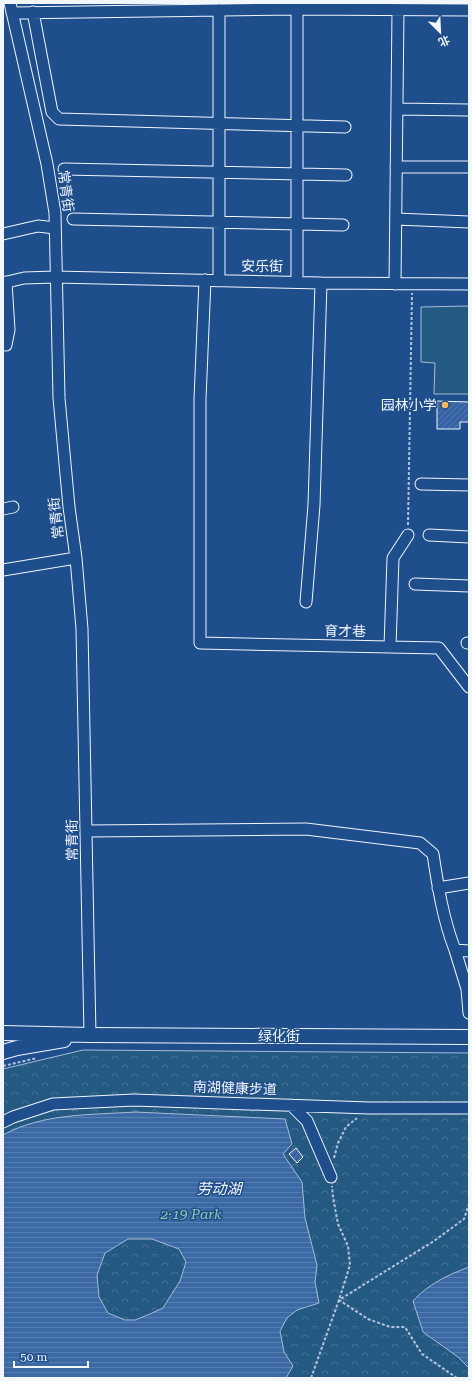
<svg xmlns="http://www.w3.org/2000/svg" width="472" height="1381" font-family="'Roboto Serif','Noto Sans SC',serif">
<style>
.park{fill:url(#park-crowns);stroke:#a8bbd7}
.garden{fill:#245a82;stroke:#a8bbd7}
.water{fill:url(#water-rules);stroke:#a8bbd7;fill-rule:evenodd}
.building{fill:url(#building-hatch);stroke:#f2f6ff}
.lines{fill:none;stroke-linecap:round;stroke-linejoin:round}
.minor-casing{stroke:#f2f6ff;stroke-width:13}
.major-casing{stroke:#f2f6ff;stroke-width:16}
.path{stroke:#b3c4dc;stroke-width:2;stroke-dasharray:3 2;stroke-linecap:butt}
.minor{stroke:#1f4e8c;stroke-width:11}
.major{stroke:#1f4e8c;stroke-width:14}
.poi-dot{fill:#ffb74d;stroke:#1f4e8c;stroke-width:1.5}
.labels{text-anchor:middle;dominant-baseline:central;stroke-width:3;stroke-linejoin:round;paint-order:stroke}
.street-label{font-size:14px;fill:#f2f6ff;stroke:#1f4e8c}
.poi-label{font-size:14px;fill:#f2f6ff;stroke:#1f4e8c;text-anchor:end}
.park-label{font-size:14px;font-style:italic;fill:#97c8a6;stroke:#1f4e8c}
.water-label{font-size:15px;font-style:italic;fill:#f2f6ff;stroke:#1f4e8c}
</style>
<defs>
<pattern id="park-crowns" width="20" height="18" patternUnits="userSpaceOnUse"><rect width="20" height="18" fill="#245a82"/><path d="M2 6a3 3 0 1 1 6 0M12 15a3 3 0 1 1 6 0" fill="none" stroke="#447295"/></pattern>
<pattern id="water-rules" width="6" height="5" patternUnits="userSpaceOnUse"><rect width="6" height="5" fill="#3b69a3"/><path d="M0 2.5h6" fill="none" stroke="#587fb1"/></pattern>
<pattern id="building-hatch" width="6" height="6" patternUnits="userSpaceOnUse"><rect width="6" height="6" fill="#3563a3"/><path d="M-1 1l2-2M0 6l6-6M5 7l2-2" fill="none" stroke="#537ab1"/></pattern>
</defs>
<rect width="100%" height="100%" fill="#1f4e8c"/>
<path class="park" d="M83 1050 469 1053V1378H3V1069Z"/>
<path class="garden" d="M469 306V394H434L435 363 421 362V307Z"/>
<path class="water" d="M135 1112 285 1119 292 1144 283 1154 302 1182 305 1218 317 1265 315 1282 319 1303 297 1310 287 1318 280 1331 284 1352 293 1366 286 1378H3V1135C43 1113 91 1115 135 1112ZM128 1239H152L179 1249 186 1262 180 1281 163 1308 150 1314 135 1320H125L108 1313 99 1297 97 1275 105 1253Z
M469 1267V1368L458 1357 423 1332 413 1301C428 1284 448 1275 469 1267Z"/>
<path class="building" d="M437 401 469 402V422H460V429H437Z
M296 1148 303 1157 297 1163 289 1154Z"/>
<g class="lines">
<defs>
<path id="minor" d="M10 3 47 164 55 213 59 398 69 507 76 558 82 629 90 1035
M33 12 52 112 59 119 345 127
M12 13 297 9 469 10
M397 109 469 110
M396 167H469
M64 169 346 175
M73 219 343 225
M396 219 469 222
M3 234 38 226 55 228
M205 280 200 399V643L439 648 469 687
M219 281V10
M297 282V9
M3 283 24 278 55 277 321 283 469 284
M395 284 398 10
M3 345H6L9 330 6 282
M421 484 469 485
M3 509 13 507
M429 535 469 537
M3 570 76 558
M415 584 469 586
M306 602 314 505 321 283
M467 643H469
M390 647 393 558 408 535
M87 831 306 829 420 843 433 854C438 887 443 919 455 950L469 951
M438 888 469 883
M455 950 467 989 469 1013
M291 1105 307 1121 331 1177
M3 1122 13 1117 53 1104 134 1100 369 1108H469"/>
<path id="major" d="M3 1033 90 1035 469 1037
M3 1052 17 1048 64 1040"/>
</defs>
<use href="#minor" class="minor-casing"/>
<use href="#major" class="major-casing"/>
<path class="path" d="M408 525 412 293
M3 1066 37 1058
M334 1158 338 1143 346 1127 357 1118
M311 1378 339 1300 350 1265 348 1246 338 1224 333 1197 332 1186
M457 1378 422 1354 405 1327H390L368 1319 339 1300 434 1241 464 1219 469 1204"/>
<use href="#minor" class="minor"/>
<use href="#major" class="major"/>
</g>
<circle class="poi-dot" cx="445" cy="405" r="4"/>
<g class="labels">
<g class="street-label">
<text transform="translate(66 191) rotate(82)">常青街</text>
<text transform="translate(262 266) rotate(1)">安乐街</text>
<text transform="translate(56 518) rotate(-97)">常青街</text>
<text transform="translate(345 631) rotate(1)">育才巷</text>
<text transform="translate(72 840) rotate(-91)">常青街</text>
<text x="279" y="1036">绿化街</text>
<text transform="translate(235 1088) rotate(2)">南湖健康步道</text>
</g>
<g class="poi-label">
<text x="437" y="405">园林小学</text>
</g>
<g class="park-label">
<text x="191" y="1214">2·19 Park</text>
</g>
<g class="water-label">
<text x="219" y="1189">劳动湖</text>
</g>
</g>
<rect width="472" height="1381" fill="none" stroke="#f2f6ff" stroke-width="8"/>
<g transform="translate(440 32) rotate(156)" stroke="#1f4e8c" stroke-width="3" paint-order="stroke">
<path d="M0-3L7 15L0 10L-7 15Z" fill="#f2f6ff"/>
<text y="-6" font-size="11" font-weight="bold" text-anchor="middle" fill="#f2f6ff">北</text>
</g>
<path d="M14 1361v6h74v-6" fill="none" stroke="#f2f6ff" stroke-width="2"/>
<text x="20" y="1361" font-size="12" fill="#f2f6ff" stroke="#1f4e8c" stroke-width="3" paint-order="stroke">50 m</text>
</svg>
